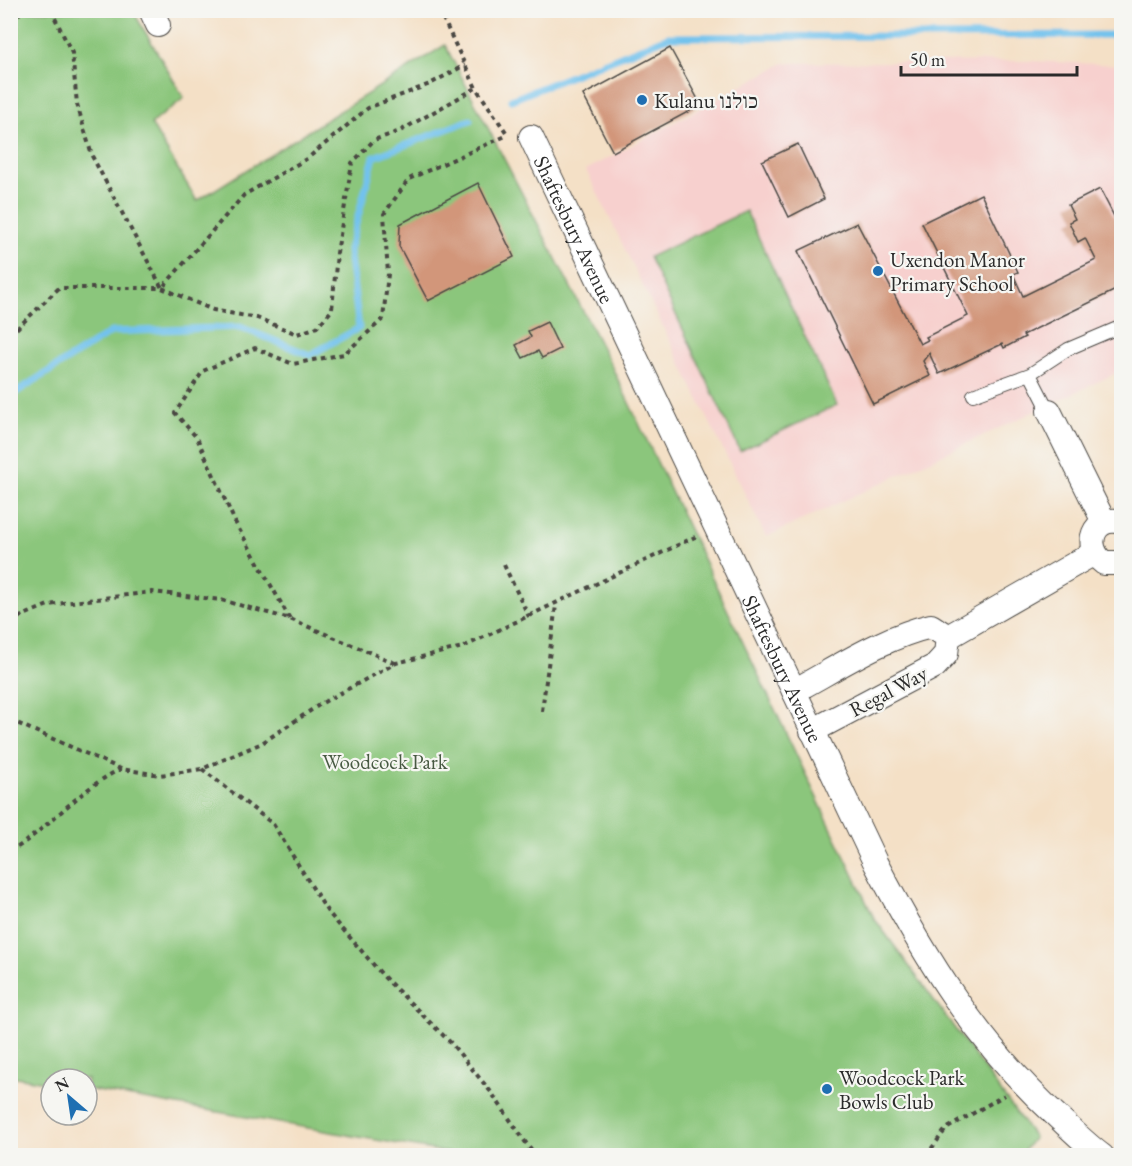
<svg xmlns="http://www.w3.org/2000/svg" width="1132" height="1166" font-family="'EB Garamond','Frank Ruhl Libre',serif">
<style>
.built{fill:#f7d0ce}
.green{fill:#8bc67b;stroke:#5b7853;stroke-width:1.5}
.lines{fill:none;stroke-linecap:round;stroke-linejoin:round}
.stream{stroke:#72c2ed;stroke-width:7}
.building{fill:#d2967a}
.lane-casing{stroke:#494642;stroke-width:14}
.street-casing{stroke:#494642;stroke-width:26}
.path{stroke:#494642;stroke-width:4;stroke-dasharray:4.5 4.5;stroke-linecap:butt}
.lane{stroke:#fff;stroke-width:12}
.street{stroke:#fff;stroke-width:24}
.poi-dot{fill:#1f6fb2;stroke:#f6f6f2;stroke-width:2}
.labels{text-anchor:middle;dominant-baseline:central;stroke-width:4.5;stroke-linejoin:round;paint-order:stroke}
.poi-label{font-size:21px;fill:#2b2b2b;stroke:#f6f6f2;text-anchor:start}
.street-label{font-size:21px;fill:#2b2b2b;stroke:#f6f6f2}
.park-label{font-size:21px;fill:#485a43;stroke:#f6f6f2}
</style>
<rect width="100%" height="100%" fill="#f6f6f2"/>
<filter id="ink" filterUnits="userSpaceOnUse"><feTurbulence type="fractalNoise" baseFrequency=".0167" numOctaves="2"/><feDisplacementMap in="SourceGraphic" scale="12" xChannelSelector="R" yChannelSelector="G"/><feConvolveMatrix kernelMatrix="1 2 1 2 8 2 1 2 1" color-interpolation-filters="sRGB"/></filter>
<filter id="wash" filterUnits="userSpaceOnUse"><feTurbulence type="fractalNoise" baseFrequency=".008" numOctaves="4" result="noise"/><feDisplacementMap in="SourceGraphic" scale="24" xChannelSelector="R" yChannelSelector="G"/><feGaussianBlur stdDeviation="1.35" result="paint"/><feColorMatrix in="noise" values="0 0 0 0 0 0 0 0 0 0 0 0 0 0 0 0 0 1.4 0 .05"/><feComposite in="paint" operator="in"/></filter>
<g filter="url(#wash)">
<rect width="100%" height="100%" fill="#f4e0c6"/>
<path class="built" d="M1031 61 1121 65V371L766 537 586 170 784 63Z"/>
<path class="green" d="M10 11H133L184 98 151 124 197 201 445 45 611 365 874 918 1034 1137 1021 1155H461L87 1089V1079H51V1083L11 1076Z
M746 211 837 405 740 451 649 257Z"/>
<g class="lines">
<path class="stream" d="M511 100 668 37 1122 35
M10 396 111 332 240 327 310 355 359 328 349 250 374 157 470 120"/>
</g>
<g id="blocks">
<path class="building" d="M670 48 701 105 613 152 583 95Z
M798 144 824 199 789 217 762 161Z
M478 183 514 257 428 301 399 246 400 224Z
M1100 189 1122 232V287L1023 335 1025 337 1004 348 1002 344 939 374 929 353 923 361 930 376 873 404 798 251 857 223 920 344 928 340 926 337 968 316 922 223 981 194 1018 272 1013 274 1023 296 1096 260 1085 238 1078 242 1069 222 1075 219 1068 205Z
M547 322 560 349 542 358 538 351 523 358 516 345 531 337 528 331Z"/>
</g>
</g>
<g filter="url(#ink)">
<use href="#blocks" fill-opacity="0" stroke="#494642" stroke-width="1.5"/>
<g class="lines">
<defs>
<path id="lane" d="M973 395 1030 374
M1049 411 1030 374 1068 349 1122 326"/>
<g id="street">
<path d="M151 10 158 25"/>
<path id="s1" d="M531 137 876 864C926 960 979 1046 1060 1119 1074 1132 1087 1145 1102 1156"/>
<path d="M1049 411 1104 522"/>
<path d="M1122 522C1093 514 1082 547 1104 563H1122"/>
<path d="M948 637 1094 553"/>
<path d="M794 691C837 668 883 637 931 626L948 637 946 654 935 666 812 731"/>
</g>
</defs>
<use href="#lane" class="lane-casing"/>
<use href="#street" class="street-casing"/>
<path class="path" d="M51 10 72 53 77 104 92 156 162 288 244 195 308 158 368 108 430 84 465 65
M439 10 476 88 508 135
M10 31 21 10
M10 335 59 288H162L213 310 257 318 297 334 317 327 332 310 337 253 352 163 374 140 400 131 476 88
M504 565 529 617
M290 619 235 522 197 438 175 413 203 371 255 348 293 364 344 354 383 319 388 274 384 214 409 179 508 135
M10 621 48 605 152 592 221 600 290 619 395 663
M542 711 556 605
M10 720 121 769 160 775 202 769 262 743 322 703 396 663 463 647 697 536
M202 769 273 824 327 911 385 978 450 1042 491 1092 535 1156
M10 852C49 828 81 787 121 769
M926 1156 946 1129 1005 1095"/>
<use href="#lane" class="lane"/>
<use href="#street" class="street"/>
</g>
</g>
<g class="poi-dot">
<circle cx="642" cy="100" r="6"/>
<circle cx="878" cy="271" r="6"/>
<circle cx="827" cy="1089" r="6"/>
</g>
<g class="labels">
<g class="poi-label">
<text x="654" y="100">Kulanu כולנו</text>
<text x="890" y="259">Uxendon Manor<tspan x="890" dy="24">Primary School</tspan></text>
<text x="839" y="1077">Woodcock Park<tspan x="839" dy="24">Bowls Club</tspan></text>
</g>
<g class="street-label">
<text stroke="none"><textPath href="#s1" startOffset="102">Shaftesbury Avenue</textPath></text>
<text stroke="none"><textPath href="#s1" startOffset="588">Shaftesbury Avenue</textPath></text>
<text transform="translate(888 691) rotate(-28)">Regal Way</text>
</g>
<g class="park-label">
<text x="385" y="761">Woodcock Park</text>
</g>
</g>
<rect width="1132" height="1166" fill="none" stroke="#f6f6f2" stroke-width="36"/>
<g transform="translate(69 1097) rotate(331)"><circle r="28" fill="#f6f6f2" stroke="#a5a5a2" stroke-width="1.5"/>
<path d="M0-4.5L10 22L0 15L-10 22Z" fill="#1f6fb2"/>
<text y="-9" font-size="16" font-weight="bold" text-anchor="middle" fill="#2b2b2b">N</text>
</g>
<path d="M901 66v9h176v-9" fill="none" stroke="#2b2b2b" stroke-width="3"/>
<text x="910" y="66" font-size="18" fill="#2b2b2b" stroke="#f6f6f2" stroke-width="4.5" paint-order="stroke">50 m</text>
</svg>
